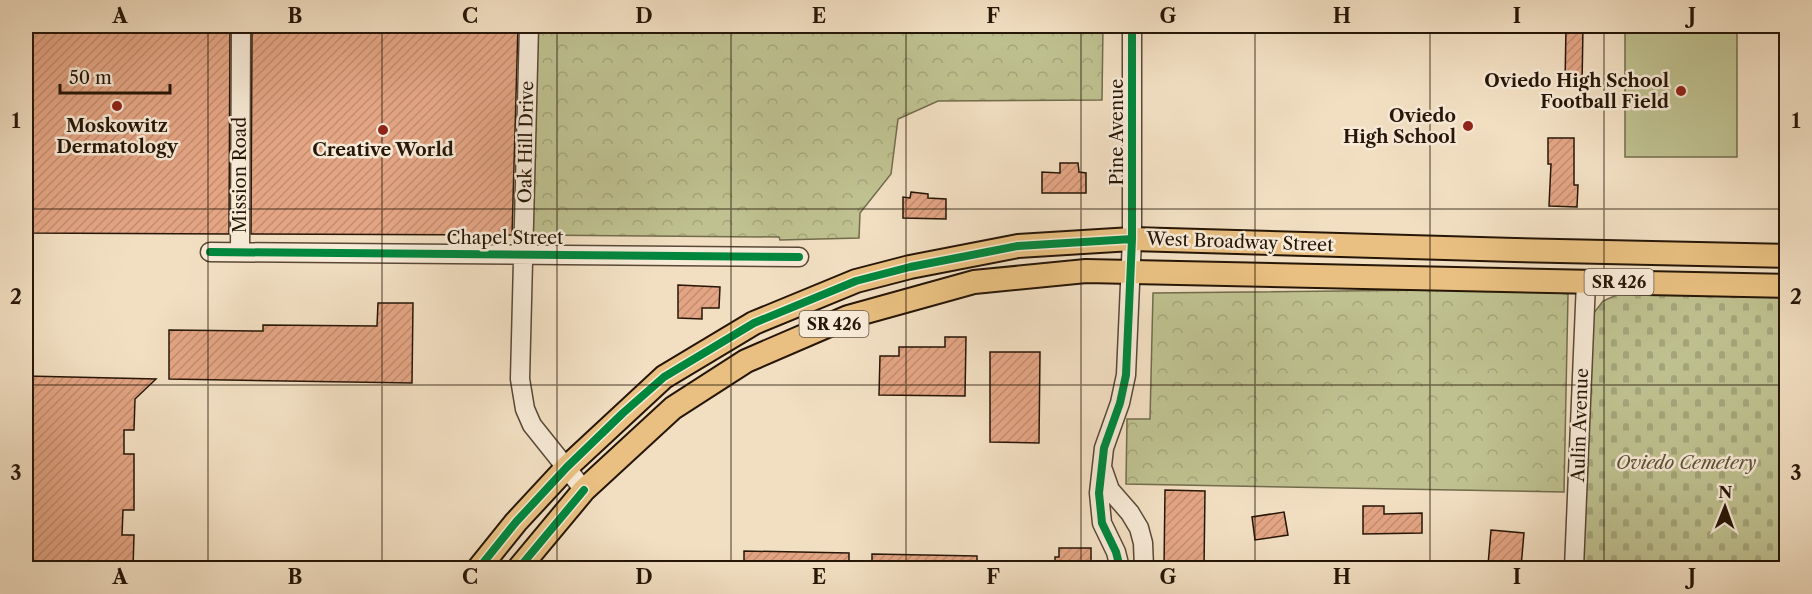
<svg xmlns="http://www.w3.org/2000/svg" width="1812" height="594" font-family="'Libre Caslon Text',serif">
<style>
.grass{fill:#bfc190;stroke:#726c4c;stroke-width:1.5}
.forest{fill:url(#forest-crowns);stroke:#726c4c;stroke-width:1.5}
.cemetery{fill:url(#cemetery-stones);stroke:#726c4c;stroke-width:1.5}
.building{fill:url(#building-hatch);stroke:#261607;stroke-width:1.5}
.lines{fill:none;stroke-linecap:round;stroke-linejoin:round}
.minor-casing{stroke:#594836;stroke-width:21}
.major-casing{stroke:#261607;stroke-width:26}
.minor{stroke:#f7ead7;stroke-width:18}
.major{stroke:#e9c081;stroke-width:22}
.cycleway-casing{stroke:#f7ead7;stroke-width:11}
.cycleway{stroke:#00873e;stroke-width:8}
.grid{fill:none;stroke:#261607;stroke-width:1.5;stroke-opacity:0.55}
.poi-dot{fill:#8f2418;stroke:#f7ead7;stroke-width:2}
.labels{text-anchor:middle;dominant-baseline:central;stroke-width:5;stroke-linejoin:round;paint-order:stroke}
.shield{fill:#f7ead7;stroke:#655645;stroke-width:1.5}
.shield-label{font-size:16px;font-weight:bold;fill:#261607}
.poi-label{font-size:18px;font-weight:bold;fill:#261607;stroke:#f7ead7;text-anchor:end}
.street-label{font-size:18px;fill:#261607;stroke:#f7ead7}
.park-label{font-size:18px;font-style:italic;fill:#5c5237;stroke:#f7ead7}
.neatline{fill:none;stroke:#261607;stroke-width:2}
.grid-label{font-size:20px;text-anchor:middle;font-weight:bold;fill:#261607}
</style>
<defs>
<pattern id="forest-crowns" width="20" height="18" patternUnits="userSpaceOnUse" patternTransform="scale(1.5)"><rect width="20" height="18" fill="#bfc190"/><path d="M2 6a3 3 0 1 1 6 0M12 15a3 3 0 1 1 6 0" fill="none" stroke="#a4a57b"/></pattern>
<pattern id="cemetery-stones" width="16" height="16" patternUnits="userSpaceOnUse" patternTransform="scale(1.5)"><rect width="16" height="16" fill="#bfc190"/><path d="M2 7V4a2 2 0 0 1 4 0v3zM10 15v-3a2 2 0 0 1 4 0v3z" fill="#a4a57b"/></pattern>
<pattern id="building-hatch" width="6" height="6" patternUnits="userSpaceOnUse" patternTransform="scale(1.5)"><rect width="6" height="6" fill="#e4a584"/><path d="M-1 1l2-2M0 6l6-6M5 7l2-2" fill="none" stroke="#c38d70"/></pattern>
</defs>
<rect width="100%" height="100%" fill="#f2dfc2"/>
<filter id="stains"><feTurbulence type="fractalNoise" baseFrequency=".00333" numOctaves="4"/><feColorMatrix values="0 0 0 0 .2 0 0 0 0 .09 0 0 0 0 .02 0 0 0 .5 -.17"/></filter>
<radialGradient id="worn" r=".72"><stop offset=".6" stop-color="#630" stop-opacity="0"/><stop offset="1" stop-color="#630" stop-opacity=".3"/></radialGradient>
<path class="grass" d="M1625 26H1737V157H1625Z"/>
<path class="forest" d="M536 26H1103L1102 100 938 101 898 119 891 174 860 213 859 238 780 240 779 237 531 235Z
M1528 289 1568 294 1564 492 1126 484 1127 419H1150L1153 293Z"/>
<path class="cemetery" d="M1621 293 1786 298V568H1580L1590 318 1603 301Z"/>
<path class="building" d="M26 26H230L229 234 26 233Z
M252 26H518L512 235 251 234Z
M1566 26H1583L1582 86H1565Z
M1548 138H1574V185H1578L1577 207 1549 206 1551 164H1548Z
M1060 163H1078L1079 172 1086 173V193H1042V172L1060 173Z
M911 192 928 194V198L946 199V219L903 218V197L910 198Z
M678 285 720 287 719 308H702V319L678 318Z
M378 303H413L412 383 169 379V330L263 331V325L377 326Z
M945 337H966L965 396 879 395 880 356H899V347H945Z
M990 352H1040L1039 443 990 442Z
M26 376 156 379 135 399 134 430H124V454H134V510H123L122 535H134L133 568H75V563H26Z
M1165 490 1205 491 1204 568H1164Z
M1363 506H1384V514L1422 513V533L1363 534Z
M1284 512 1288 535 1255 540 1252 517Z
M1491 530 1524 533 1521 567 1488 565Z
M1059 548H1091V568H1055V557H1059Z
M744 551 849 553V568H744Z
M872 554 977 556V568H872Z"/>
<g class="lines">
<defs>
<path id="minor" d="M529 26 520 379 525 409 532 425 584 490
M210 252 799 257
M240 252 241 26
M1103 470 1110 490 1130 513 1139 528 1143 543 1144 568
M1120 568 1116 552 1102 523 1099 493 1104 448 1120 403 1126 375 1132 239V26
M1574 568 1586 282"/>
<path id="major" d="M479 568 516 522 567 467 664 377 754 323 856 281 910 267 1018 246 1132 239 1515 250 1786 256
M519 568 584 490 673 408 746 361 848 317 974 282 1086 271 1786 286"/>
</defs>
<use href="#minor" class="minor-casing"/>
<use href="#major" class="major-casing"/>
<use href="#minor" class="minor"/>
<use href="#major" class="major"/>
<defs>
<path id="cycleway" d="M210 252 799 257
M479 568 516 522 567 467 623 413 664 377 754 323 856 281 910 267 1018 246 1132 239
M519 568 584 490
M1120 568 1116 552 1102 523 1099 493 1104 448 1120 403 1126 375 1132 239V26"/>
</defs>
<use href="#cycleway" class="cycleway-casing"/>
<use href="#cycleway" class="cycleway"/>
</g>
<path class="grid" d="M208 26V568M382 26V568M557 26V568M731 26V568M906 26V568M1081 26V568M1255 26V568M1430 26V568M1604 26V568M26 209H1786M26 385H1786"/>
<g class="poi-dot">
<circle cx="1681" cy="91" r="6"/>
<circle cx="117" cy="106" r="6"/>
<circle cx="1468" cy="126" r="6"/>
<circle cx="383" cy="130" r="6"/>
</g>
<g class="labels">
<g class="shield">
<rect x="1584.5" y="269" width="69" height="26" rx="4.5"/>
<rect x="799.5" y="311" width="69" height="26" rx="4.5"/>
</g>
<g class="shield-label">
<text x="1619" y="282">SR 426</text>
<text x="834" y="324">SR 426</text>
</g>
<g class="poi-label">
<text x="1669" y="81">Oviedo High School<tspan x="1669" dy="21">Football Field</tspan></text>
<text x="1456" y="116">Oviedo<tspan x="1456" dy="21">High School</tspan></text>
<text x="117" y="126" text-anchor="middle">Moskowitz<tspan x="117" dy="21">Dermatology</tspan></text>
<text x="383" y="150" text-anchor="middle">Creative World</text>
</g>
<g class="street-label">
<text transform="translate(1117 132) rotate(-90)">Pine Avenue</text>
<text transform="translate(526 142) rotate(-89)">Oak Hill Drive</text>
<text transform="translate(240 175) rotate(-90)">Mission Road</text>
<text x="505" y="238">Chapel Street</text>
<text transform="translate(1240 242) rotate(2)">West Broadway Street</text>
<text transform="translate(1580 425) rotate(-88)">Aulin Avenue</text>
</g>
<g class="park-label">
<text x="1686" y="463">Oviedo Cemetery</text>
</g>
</g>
<rect width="1812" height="594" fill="none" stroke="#f2dfc2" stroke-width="66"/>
<g transform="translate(1725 507) rotate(1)" stroke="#f7ead7" stroke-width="4.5" paint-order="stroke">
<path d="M0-4.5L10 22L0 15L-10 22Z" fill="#261607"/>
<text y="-9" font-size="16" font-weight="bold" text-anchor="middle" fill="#261607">N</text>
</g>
<path d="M60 84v9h110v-9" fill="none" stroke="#261607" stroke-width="3"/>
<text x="69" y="84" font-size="18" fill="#261607" stroke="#f7ead7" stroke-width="4.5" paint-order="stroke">50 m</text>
<rect x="33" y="33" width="1746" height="528" class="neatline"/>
<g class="grid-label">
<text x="120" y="23">A</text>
<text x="295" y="23">B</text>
<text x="470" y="23">C</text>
<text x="644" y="23">D</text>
<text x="819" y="23">E</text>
<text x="993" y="23">F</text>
<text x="1168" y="23">G</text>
<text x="1342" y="23">H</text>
<text x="1517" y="23">I</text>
<text x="1692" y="23">J</text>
<text x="16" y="128">1</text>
<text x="1796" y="128">1</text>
<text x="16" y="304">2</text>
<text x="1796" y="304">2</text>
<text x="16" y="480">3</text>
<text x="1796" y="480">3</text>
<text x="120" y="584">A</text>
<text x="295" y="584">B</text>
<text x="470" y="584">C</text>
<text x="644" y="584">D</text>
<text x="819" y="584">E</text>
<text x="993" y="584">F</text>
<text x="1168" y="584">G</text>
<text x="1342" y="584">H</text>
<text x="1517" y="584">I</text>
<text x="1692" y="584">J</text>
</g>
<rect width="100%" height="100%" filter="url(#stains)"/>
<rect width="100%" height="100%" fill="url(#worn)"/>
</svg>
